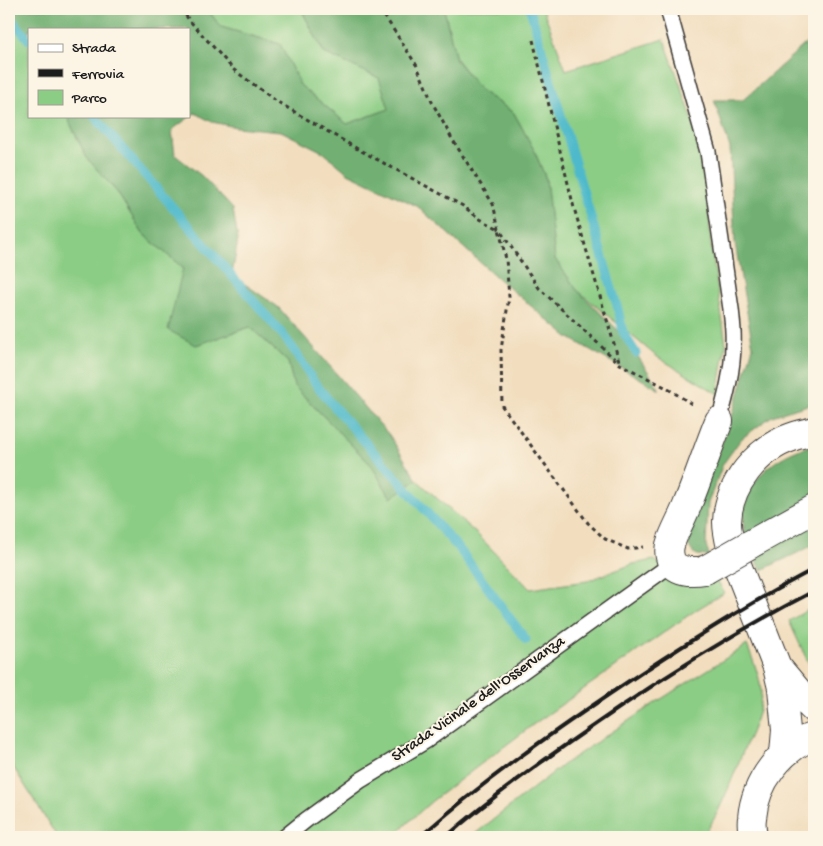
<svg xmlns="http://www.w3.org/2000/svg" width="823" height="846" font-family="'Gochi Hand',sans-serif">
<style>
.green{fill:#8ccd85;stroke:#547450}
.forest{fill:#71b072;stroke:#466647}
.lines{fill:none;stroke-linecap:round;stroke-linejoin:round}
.stream{stroke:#4eb9ca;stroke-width:9}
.lane-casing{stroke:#3c3934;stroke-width:18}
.street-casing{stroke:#3c3934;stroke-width:30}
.primary-casing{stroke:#3c3934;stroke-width:30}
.path{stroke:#3c3934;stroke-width:3;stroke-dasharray:4 4;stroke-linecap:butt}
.lane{stroke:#fff;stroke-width:15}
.street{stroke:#fff;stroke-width:28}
.primary{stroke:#fff;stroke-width:28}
.rail{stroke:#1c1c1c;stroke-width:4}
.street-bridge-casing{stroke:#3c3934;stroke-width:30;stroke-linecap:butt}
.street-bridge{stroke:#fff;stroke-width:28}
.labels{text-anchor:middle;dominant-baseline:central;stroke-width:4;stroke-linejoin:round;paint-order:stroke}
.street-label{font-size:16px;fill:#1c1c1c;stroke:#fcf5e5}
</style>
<rect width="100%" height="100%" fill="#fcf5e5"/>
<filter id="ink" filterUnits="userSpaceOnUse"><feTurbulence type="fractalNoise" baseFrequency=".02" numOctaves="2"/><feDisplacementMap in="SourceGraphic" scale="10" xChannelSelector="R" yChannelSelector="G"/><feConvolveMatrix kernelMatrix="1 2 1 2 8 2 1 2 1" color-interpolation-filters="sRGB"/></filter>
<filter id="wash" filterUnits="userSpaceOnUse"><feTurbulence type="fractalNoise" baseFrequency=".0096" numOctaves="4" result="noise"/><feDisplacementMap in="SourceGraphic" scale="20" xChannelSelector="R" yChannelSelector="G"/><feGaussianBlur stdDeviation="1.12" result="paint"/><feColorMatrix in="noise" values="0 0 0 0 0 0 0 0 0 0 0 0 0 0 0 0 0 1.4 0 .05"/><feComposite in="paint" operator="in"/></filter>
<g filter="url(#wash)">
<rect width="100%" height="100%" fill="#f2debf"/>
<path class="green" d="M207 9H301L324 53 379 77 389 109 347 124 300 85 280 44 221 27Z
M444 9H543L566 70 664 39 705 154 711 245 726 344 718 394 656 356 577 290 555 259 546 179 534 150 514 113 481 91 456 59Z
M9 22 29 44V116H68L70 123 87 158 117 192 143 234 183 268 196 345 250 327 288 362 294 386 371 465 391 497 417 480 479 536 530 589 587 581 633 564 654 560 685 580 715 575 724 593 696 610 534 724 432 801 392 837H57L9 760Z
M814 606V671L807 660 789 621Z
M747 645C753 661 760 675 761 692 761 715 750 734 742 754 731 782 720 812 703 837H471L564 764 658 701Z"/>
<path class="forest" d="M9 9H207L221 27 280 44 300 85 347 124 389 109 379 78 324 53 301 9H444L456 60 481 91 514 113 534 150 546 179 555 259 577 290 626 338 660 390 568 337 501 281 417 206 348 173 323 152 281 131 236 127 212 122 195 113 172 130 175 155 202 176 233 209 238 240 232 275 278 307 316 350 390 436 417 480 391 498 371 465 294 386 288 362 250 327 196 345 168 330 183 268 143 234 117 192 87 158 70 123 68 116H189V29H29V44L9 22Z
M814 36V403L772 416 741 439 723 464 708 503 706 545 709 556C693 556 691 553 687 539L732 416 753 347 735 243 730 148 714 100H743Z
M814 445V499L745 536C736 487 770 456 814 445Z
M814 518V545L762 570 751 553Z"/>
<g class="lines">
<path class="stream" d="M530 9 618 309 623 332 636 353
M9 16 29 40
M94 116 283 335 297 354 314 382 336 409 460 550 526 640"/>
</g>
</g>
<g filter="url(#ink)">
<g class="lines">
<defs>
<path id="lane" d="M668 9 708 152 731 309C732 320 734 332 733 344 733 370 726 396 719 421
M285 837 306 820 361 780 427 740 673 563"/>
<path id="street" d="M749 545 814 509
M705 570C693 572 673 573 670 557 669 553 669 549 670 545 674 531 683 517 688 503 699 476 708 448 719 421"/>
<path id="primary" d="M778 668 805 700 814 709
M784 754 786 730 784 710 782 688 777 667 732 552C730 543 727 532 727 522 728 485 757 449 792 437 799 434 807 433 814 431
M753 837C752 831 751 824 752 818 755 782 781 748 814 736"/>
</defs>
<use href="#lane" class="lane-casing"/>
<use href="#street" class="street-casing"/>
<use href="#primary" class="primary-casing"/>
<path class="path" d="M181 9 189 20 234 70 276 101 354 147 463 206 480 219 499 229 506 259 509 297 501 350 502 406 588 523 605 539 628 549 643 547
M380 9 417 66 432 102 451 137 493 204 499 229 539 288 620 364 665 387 695 406
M533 40 574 208 620 364"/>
<use href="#lane" class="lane"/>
<use href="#street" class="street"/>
<use href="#primary" class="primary"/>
<path class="rail" d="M420 837C482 782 550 734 620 687 683 645 747 604 814 569
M446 837C501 789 562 747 622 706 684 664 748 625 814 591"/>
<defs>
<path id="street-bridge" d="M705 570 749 545"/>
</defs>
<use href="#street-bridge" class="street-bridge-casing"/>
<use href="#street-bridge" class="street-bridge"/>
</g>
</g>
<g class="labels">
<g class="street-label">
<text transform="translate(479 700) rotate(-35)">Strada Vicinale dell'Osservanza</text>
</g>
</g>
<rect width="823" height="846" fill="none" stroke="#fcf5e5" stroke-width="30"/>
<rect x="28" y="28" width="162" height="90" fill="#fcf5e5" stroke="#a29e95"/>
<rect x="38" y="44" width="25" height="8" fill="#ffffff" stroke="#a29e95"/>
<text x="72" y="52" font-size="15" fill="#1c1c1c">Strada</text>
<rect x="38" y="69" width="25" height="8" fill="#1c1c1c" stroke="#a29e95"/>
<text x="72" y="78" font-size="15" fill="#1c1c1c">Ferrovia</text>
<rect x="38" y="90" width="25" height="15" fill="#8ccd85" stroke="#a29e95"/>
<text x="72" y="102" font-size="15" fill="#1c1c1c">Parco</text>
</svg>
